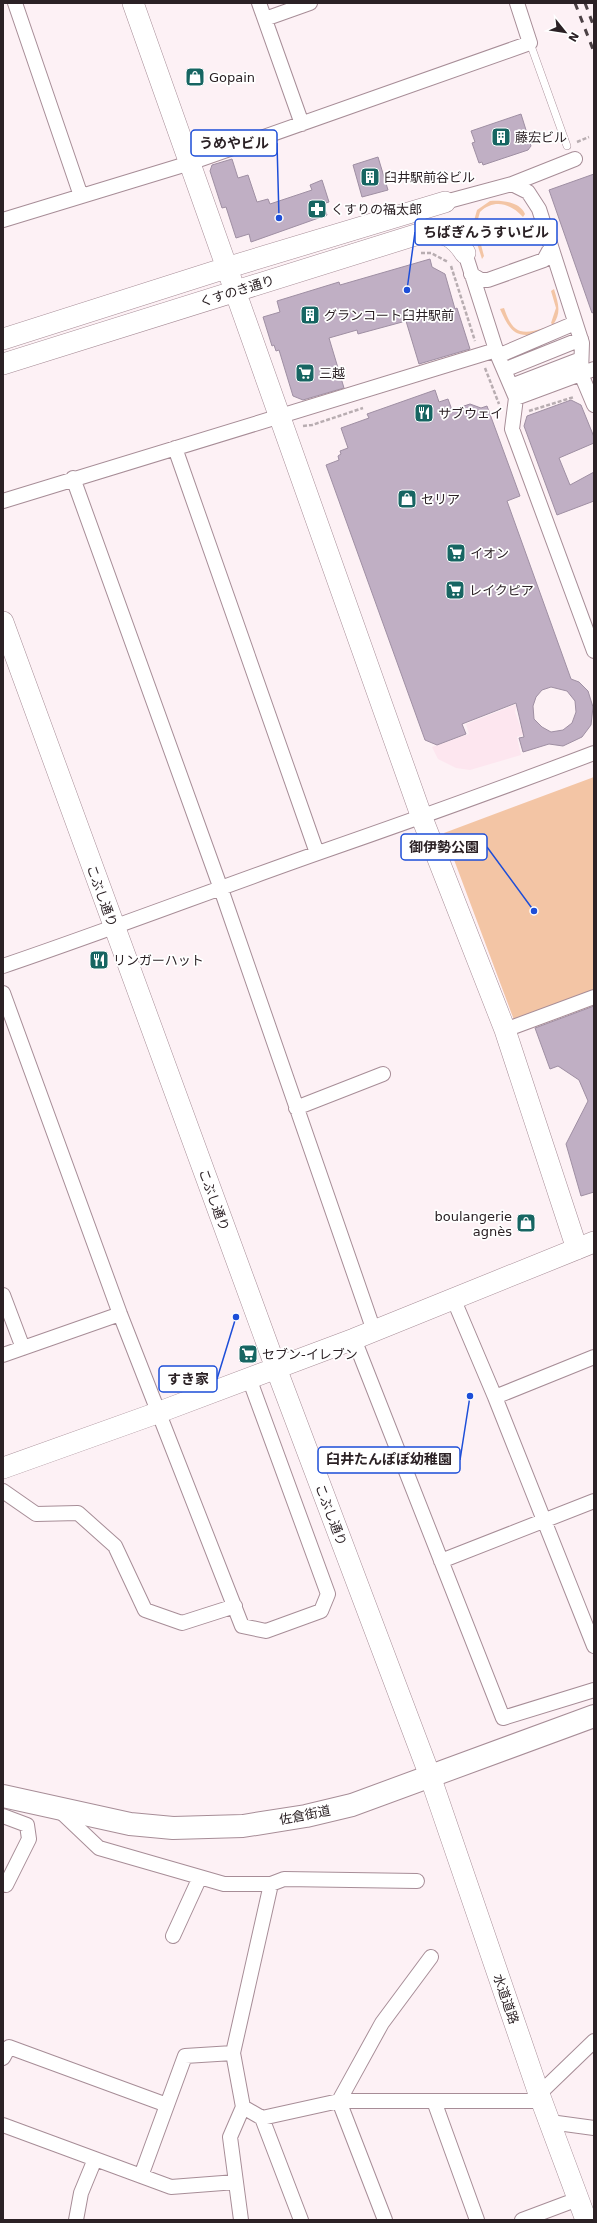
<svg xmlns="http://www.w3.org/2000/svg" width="597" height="2223" font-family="'DejaVu Sans','Noto Sans JP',sans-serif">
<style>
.built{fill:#fde6ef}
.green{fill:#f3c5a5}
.building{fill:#c0afc4;stroke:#9f8fa3;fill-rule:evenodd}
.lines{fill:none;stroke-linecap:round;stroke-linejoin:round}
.lane-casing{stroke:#a78d97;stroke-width:8}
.street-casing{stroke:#a78d97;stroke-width:16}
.secondary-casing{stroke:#a78d97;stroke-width:22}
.primary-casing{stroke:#a78d97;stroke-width:24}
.path{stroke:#b8adb1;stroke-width:2.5;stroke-dasharray:4 2;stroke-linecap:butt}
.lane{stroke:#fff;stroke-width:7}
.street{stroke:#fff;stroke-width:14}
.secondary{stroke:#fff;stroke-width:21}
.primary{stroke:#fff;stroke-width:22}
.rail{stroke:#4c4145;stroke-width:3;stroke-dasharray:7 7;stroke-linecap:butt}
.labels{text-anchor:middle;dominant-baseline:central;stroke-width:3.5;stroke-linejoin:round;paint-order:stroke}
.poi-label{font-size:13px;fill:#2b2125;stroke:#fff;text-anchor:start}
.street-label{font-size:13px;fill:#2b2125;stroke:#fff}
.leader{fill:none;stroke:#1d4ed8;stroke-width:1.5}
.callout-dot{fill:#1d4ed8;stroke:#fff;stroke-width:1.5}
.callout{fill:#fff;stroke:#1d4ed8;stroke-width:1.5}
.callout-label{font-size:14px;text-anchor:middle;font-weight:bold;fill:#2b2125}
</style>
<rect width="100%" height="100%" fill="#fdf1f5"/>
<path class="built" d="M517 704 515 712 521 728 526 734 517 737 521 755 470 770 456 768 438 759 432 747 469 734 466 724Z"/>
<path class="green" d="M490 201C502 200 520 202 525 214L523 217C510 203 494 199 480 212L476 226 484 256 482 259 472 228 477 210Z
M554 289C558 303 562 312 553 325L551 323 556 308 551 291Z
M504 308C512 332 520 336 544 328L545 331C518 340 511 334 500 309Z
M594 777V990L514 1020 444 833Z"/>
<path class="building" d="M521 114 531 146 528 150 483 165 482 162 479 163 472 143 475 142 471 131Z
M378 157 388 190 362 197 353 165Z
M232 159 238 178 248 175 257 202 268 199 270 204 312 190 310 185 322 180 329 202 323 204 327 215 251 242 249 234 236 238 226 207 222 208 210 171 212 165Z
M594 174V312L592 313 549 190Z
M430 259 432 267 445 274 455 309 457 308 470 349 419 364 406 321 358 334 357 330 329 338 344 388 303 400 293 396 279 350 276 351 274 345 272 346 263 317 280 312 277 301 339 282 340 285Z
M435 390 439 402 448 399 452 410 470 404 481 408 487 406 520 496 507 501 571 679 579 682 588 691 593 707 591 725 582 737 563 746 549 744 523 752 519 738 524 737 516 703 462 724 466 734 437 745 425 740 326 465 339 460 338 456 341 454 340 451 348 448 341 428 369 418 367 414ZM551 687 567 691 575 701 576 712 572 723 563 730 551 732 542 727 534 719 533 706 536 697 542 690Z
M571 400 581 405 594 437V443L559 458 570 485 594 472V501L557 515 524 426 527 416Z
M594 1006V1192L581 1196 566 1144 588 1101 579 1080 558 1066 550 1069 535 1028Z"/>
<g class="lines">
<defs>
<path id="lane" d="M530 43 567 146"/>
<path id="street" d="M15 3 81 196
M259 3 302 124
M265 19 310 3
M512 184 575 159
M445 202 512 184 528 192 539 209 582 343 581 374 594 405
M3 220 190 163 530 43 517 3
M465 253 498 356 516 398 512 429 594 651
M471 274 481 280H488L544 260 551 247
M498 356 575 323
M504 370 581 339
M511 386 581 359
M516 398 594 369
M175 448 317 853
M73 478 221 889 374 1331
M3 501 496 350
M3 966C109 930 213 890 318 853 410 821 502 788 594 753
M3 993 120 1314 242 1626 266 1631 321 1611 328 1594 249 1378
M505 1030 594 997
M296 1108 383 1074
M3 1295 23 1348
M453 1298 495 1397 594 1646
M354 1339 503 1718 594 1690
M3 1355 120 1314
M495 1397 594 1357
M3 1491 36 1514 78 1513 115 1546 145 1610 182 1623 235 1606
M441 1561 594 1501
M59 1810 99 1848 224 1884H271L284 1879 417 1881
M3 1816 27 1825 29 1839 6 1885
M173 1936 200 1877
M3 2058 9 2047 167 2105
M539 2094 594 2041
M434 2101 477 2220
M243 2107 233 2053 271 1884
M262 2118 301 2220
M550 2122 594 2128
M3 2125 171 2187 236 2182
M141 2176 185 2056 233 2053
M76 2220 81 2193 95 2159
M241 2220 230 2137 243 2107 262 2118 339 2101H541
M385 2220 339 2101 382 2023 431 1957
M522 2220 578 2199"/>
<path id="secondary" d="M133 3 422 818 505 1030 577 1249
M3 339 226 268 445 202
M3 364 425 232C444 231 455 237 465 253
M3 622 276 1368 430 1776 539 2094 586 2220
M3 1468 157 1413 354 1339 594 1242"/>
<path id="primary" d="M3 1796 130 1824 173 1828 243 1826 306 1816 352 1805 594 1716"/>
</defs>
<use href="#lane" class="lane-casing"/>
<use href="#street" class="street-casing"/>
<use href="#secondary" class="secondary-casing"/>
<use href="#primary" class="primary-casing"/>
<path class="path" d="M577 142 589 137
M421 253H431L448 262
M451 266 475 341
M485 368 499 404
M529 411 574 397
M303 426 312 425 363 408"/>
<use href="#lane" class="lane"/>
<use href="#street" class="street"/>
<use href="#secondary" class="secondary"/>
<use href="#primary" class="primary"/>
<path class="rail" d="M575 3 594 52
M585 3 594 27"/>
</g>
<defs>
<symbol id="shop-square" viewBox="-11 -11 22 22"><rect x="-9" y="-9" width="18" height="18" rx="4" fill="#176562" stroke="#fff"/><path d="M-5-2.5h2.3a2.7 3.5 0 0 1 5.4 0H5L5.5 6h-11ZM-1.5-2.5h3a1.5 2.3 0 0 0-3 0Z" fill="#fff"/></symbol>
<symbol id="building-square" viewBox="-11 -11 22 22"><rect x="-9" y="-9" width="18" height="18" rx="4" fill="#176562" stroke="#fff"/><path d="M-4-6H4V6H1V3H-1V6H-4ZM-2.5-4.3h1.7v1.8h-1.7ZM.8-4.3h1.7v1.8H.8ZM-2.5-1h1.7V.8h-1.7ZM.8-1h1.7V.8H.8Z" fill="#fff"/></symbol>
<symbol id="pharmacy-square" viewBox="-11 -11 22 22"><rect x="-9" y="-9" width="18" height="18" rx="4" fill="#176562" stroke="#fff"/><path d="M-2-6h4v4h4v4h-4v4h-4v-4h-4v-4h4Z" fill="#fff"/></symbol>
<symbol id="supermarket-square" viewBox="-11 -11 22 22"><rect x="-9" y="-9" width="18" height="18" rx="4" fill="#176562" stroke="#fff"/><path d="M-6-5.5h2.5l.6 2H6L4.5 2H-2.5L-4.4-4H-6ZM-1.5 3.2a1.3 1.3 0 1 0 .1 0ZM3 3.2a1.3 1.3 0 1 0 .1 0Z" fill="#fff"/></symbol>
<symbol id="restaurant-square" viewBox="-11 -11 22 22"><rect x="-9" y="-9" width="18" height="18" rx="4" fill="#176562" stroke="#fff"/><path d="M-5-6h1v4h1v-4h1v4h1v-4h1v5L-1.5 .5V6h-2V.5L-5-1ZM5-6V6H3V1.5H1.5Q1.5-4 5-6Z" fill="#fff"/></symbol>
</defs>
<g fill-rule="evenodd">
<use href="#shop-square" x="184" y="66" width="22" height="22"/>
<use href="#building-square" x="490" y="126" width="22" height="22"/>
<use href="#building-square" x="359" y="166" width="22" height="22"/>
<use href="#pharmacy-square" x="306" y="198" width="22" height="22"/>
<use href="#building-square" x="299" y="304" width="22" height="22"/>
<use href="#supermarket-square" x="294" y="362" width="22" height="22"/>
<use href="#restaurant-square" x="413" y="402" width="22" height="22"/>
<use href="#shop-square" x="396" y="488" width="22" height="22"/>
<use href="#supermarket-square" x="445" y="542" width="22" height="22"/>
<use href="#supermarket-square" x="444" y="579" width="22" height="22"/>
<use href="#restaurant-square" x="88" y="949" width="22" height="22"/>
<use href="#shop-square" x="515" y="1212" width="22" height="22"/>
<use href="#supermarket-square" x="237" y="1343" width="22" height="22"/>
</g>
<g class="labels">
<g class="poi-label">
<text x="209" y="77">Gopain</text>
<text x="515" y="137">藤宏ビル</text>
<text x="384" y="177">臼井駅前谷ビル</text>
<text x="331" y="209">くすりの福太郎</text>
<text x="324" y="315">グランコート臼井駅前</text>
<text x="319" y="373">三越</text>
<text x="438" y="413">サブウェイ</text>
<text x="421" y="499">セリア</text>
<text x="470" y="553">イオン</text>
<text x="469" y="590">レイクピア</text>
<text x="113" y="960">リンガーハット</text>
<text x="512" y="1216" text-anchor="end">boulangerie<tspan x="512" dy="15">agnès</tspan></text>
<text x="262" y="1354">セブン-イレブン</text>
</g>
<g class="street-label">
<text transform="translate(237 291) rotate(-17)">くすのき通り</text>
<text transform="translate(102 896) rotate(70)">こぶし通り</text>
<text transform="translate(214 1200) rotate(70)">こぶし通り</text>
<text transform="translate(331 1515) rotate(69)">こぶし通り</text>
<text transform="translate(305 1815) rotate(-11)">佐倉街道</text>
<text transform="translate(506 1999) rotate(71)">水道道路</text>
</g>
</g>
<path class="leader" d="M279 218L277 143M407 290L415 232M534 911L487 847M236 1317L217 1379M470 1396L460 1460"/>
<g class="callout-dot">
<circle cx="279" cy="218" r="4"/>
<circle cx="407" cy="290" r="4"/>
<circle cx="534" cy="911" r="4"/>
<circle cx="236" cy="1317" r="4"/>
<circle cx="470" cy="1396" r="4"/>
</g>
<g class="callout">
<rect x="191" y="130" width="86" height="26" rx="4"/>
<rect x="415" y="219" width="142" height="26" rx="4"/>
<rect x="401" y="834" width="86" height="26" rx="4"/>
<rect x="159" y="1366" width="58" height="26" rx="4"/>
<rect x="318" y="1447" width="142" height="26" rx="4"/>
</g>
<g class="callout-label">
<text x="234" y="148">うめやビル</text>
<text x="486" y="237">ちばぎんうすいビル</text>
<text x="444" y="852">御伊勢公園</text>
<text x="188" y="1384">すき家</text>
<text x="389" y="1464">臼井たんぽぽ幼稚園</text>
</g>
<rect width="597" height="2223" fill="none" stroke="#2b2125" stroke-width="8"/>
<g transform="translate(565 32) rotate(120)" stroke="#ffffff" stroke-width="3" paint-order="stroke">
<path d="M0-3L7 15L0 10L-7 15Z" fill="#2b2125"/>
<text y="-6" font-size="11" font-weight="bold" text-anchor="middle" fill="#2b2125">N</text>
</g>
</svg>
